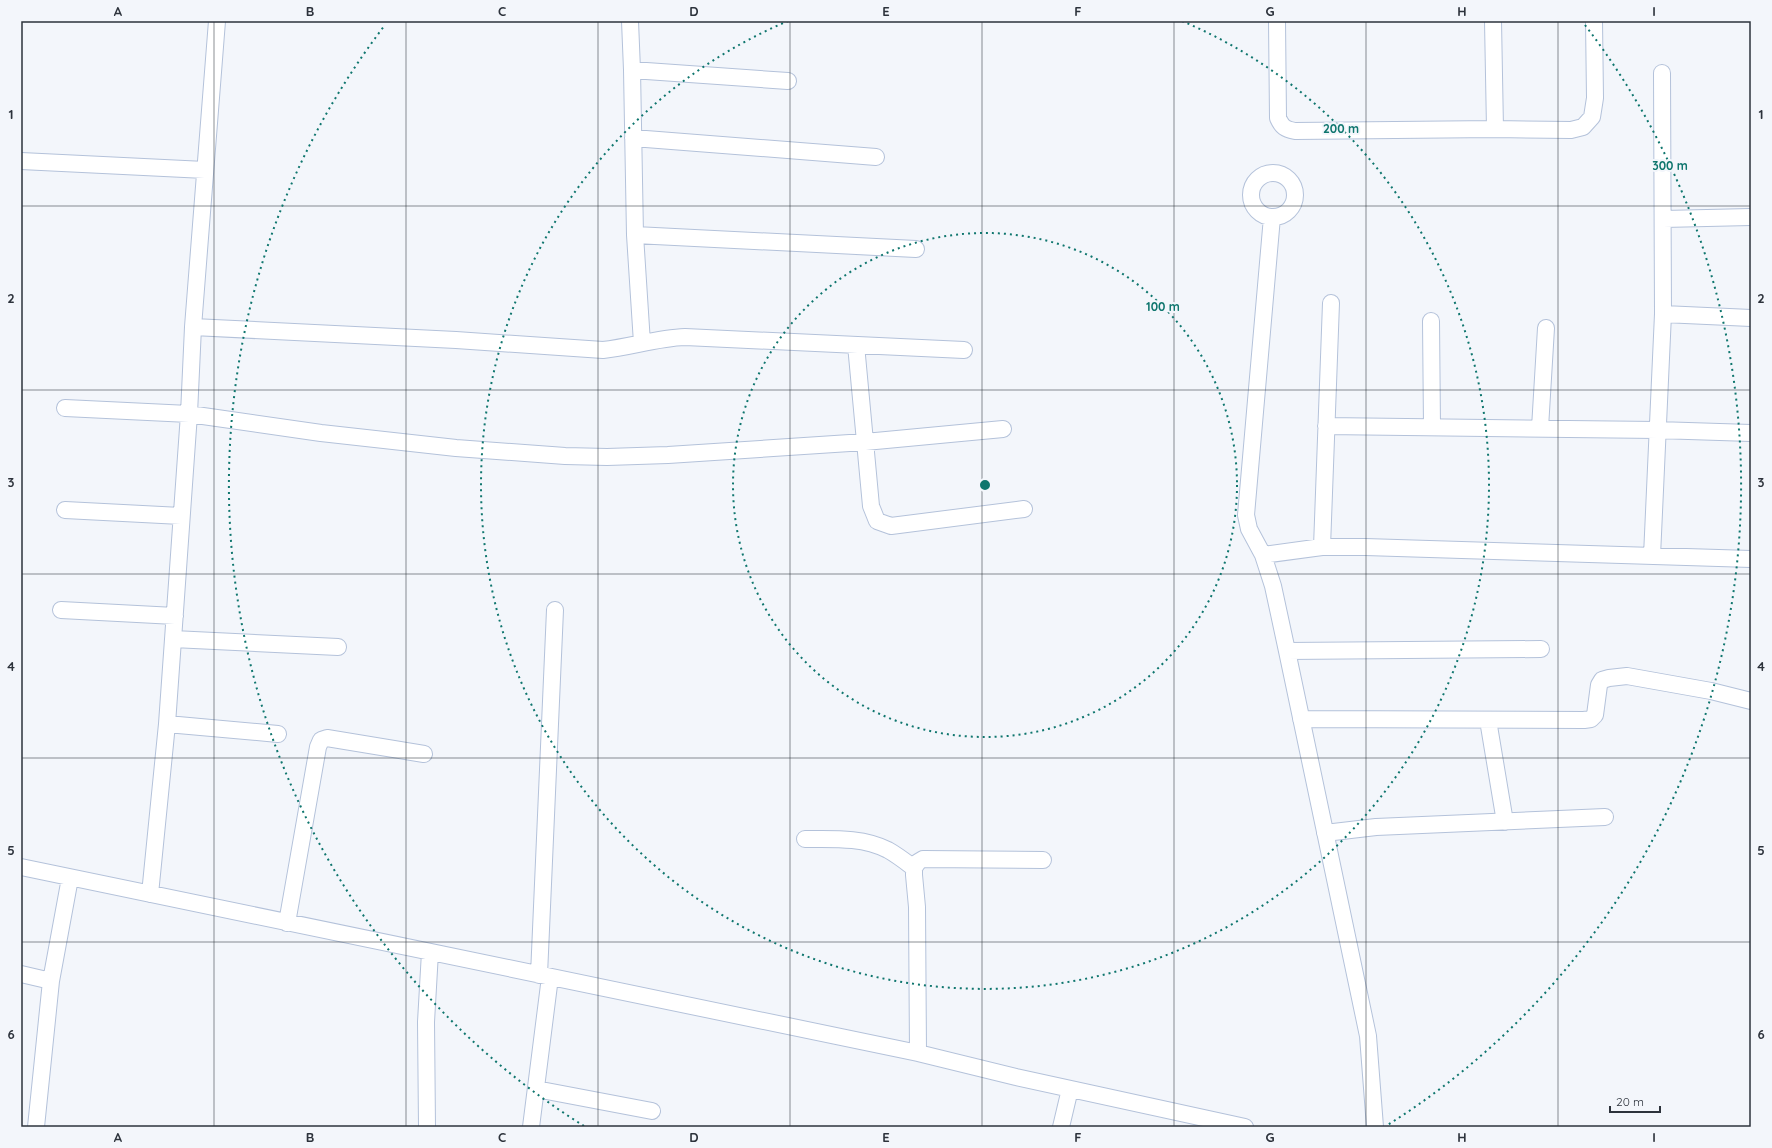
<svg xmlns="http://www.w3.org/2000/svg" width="1772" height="1148" font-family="Quicksand,sans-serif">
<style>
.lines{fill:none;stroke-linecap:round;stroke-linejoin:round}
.minor-casing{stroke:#b4c2da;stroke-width:18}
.minor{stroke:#fff;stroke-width:16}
.grid{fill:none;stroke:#2d333c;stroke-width:1;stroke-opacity:0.55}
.ring{fill:none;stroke:#0f766e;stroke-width:2;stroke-dasharray:2 4}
.centre{fill:#0f766e;stroke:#f3f6fb;stroke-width:2}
.ring-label{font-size:12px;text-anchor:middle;font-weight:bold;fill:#0f766e;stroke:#f3f6fb;stroke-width:4;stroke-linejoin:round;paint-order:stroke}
.neatline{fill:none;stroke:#2d333c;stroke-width:1.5}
.grid-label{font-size:13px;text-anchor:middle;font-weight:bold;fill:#2d333c}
</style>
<rect width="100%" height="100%" fill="#f3f6fb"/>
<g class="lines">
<defs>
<path id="minor" d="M630 21 632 70 635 235 642 343
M1277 21 1278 118C1282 127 1285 129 1295 131L1495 129 1571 130 1583 127 1592 117 1595 98 1594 21
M1493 21 1495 129
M632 70 788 81
M633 138 876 157
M21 161 205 170
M1251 195a22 22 0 1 1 44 0a22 22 0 1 1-44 0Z
M1272 217 1246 515 1249 529 1263 555 1273 586 1287 651 1368 1036 1375 1127
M1663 219 1751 217
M635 235 916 249
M1663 314 1751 318
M1431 321 1432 427
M193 327 456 340 603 350C631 347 657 338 685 337L964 350
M856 345 871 506 877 521 891 526 1024 509
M65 408 189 414 321 433 456 448 565 456 607 457 668 455 865 442 1003 429
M1326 426 1657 430 1751 433
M1540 428 1546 328
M65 510 181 516
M1322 547 1331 303
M1263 555 1322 547H1365L1751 559
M1652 556 1663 314 1662 73
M61 610 175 616
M173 639 338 647
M1287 651 1541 649
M1301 719 1584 720 1591 719 1595 715 1599 685 1602 680 1609 678 1627 676 1711 691 1751 701
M1488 720 1505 822
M167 724 278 734
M1325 833 1376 827 1605 817
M805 839C833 839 863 837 888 850 897 855 906 862 914 868
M21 867 918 1053 1016 1077 1245 1127
M150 894 167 724 189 414 193 327 217 21
M287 923 318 747 321 740 327 738 424 754
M21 974 51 981
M539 975 555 610
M918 1053 917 907 914 875V868L918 862 923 859 1043 860
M536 1089 652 1111
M36 1127 51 981 70 878
M427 1127 426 1022 430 952
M531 1127 550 977
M1061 1127 1070 1089"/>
</defs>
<use href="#minor" class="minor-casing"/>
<use href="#minor" class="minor"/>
</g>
<path class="grid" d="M214 21V1127M406 21V1127M598 21V1127M790 21V1127M982 21V1127M1174 21V1127M1366 21V1127M1558 21V1127M21 206H1751M21 390H1751M21 574H1751M21 758H1751M21 942H1751"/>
<g class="ring">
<circle cx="985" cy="485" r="252"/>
<path d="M1182 21A504 504 0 1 1 788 21"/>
<path d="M584 1126A756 756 0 0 1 385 25M1585 25A756 756 0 0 1 1386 1126"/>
</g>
<circle cx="985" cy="485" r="6" class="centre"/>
<g class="ring-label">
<text x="1341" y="133">200 m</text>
<text x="1670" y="170">300 m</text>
<text x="1163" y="311">100 m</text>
</g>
<rect width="1772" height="1148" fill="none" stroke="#f3f6fb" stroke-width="44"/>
<path d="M1610 1106v6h50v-6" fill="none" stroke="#2d333c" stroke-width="2"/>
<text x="1616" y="1106" font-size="12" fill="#2d333c" stroke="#f3f6fb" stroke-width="3" paint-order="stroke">20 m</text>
<rect x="22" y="22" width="1728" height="1104" class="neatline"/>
<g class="grid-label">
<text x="118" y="16">A</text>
<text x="310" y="16">B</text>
<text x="502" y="16">C</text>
<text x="694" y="16">D</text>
<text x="886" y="16">E</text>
<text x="1078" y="16">F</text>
<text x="1270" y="16">G</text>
<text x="1462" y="16">H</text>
<text x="1654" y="16">I</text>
<text x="11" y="119">1</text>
<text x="1761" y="119">1</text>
<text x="11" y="303">2</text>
<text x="1761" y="303">2</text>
<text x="11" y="487">3</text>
<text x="1761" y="487">3</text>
<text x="11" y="671">4</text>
<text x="1761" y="671">4</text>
<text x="11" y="855">5</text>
<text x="1761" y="855">5</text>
<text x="11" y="1039">6</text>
<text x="1761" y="1039">6</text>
<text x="118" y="1142">A</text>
<text x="310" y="1142">B</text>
<text x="502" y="1142">C</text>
<text x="694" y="1142">D</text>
<text x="886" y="1142">E</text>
<text x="1078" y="1142">F</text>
<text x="1270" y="1142">G</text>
<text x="1462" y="1142">H</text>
<text x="1654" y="1142">I</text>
</g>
</svg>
